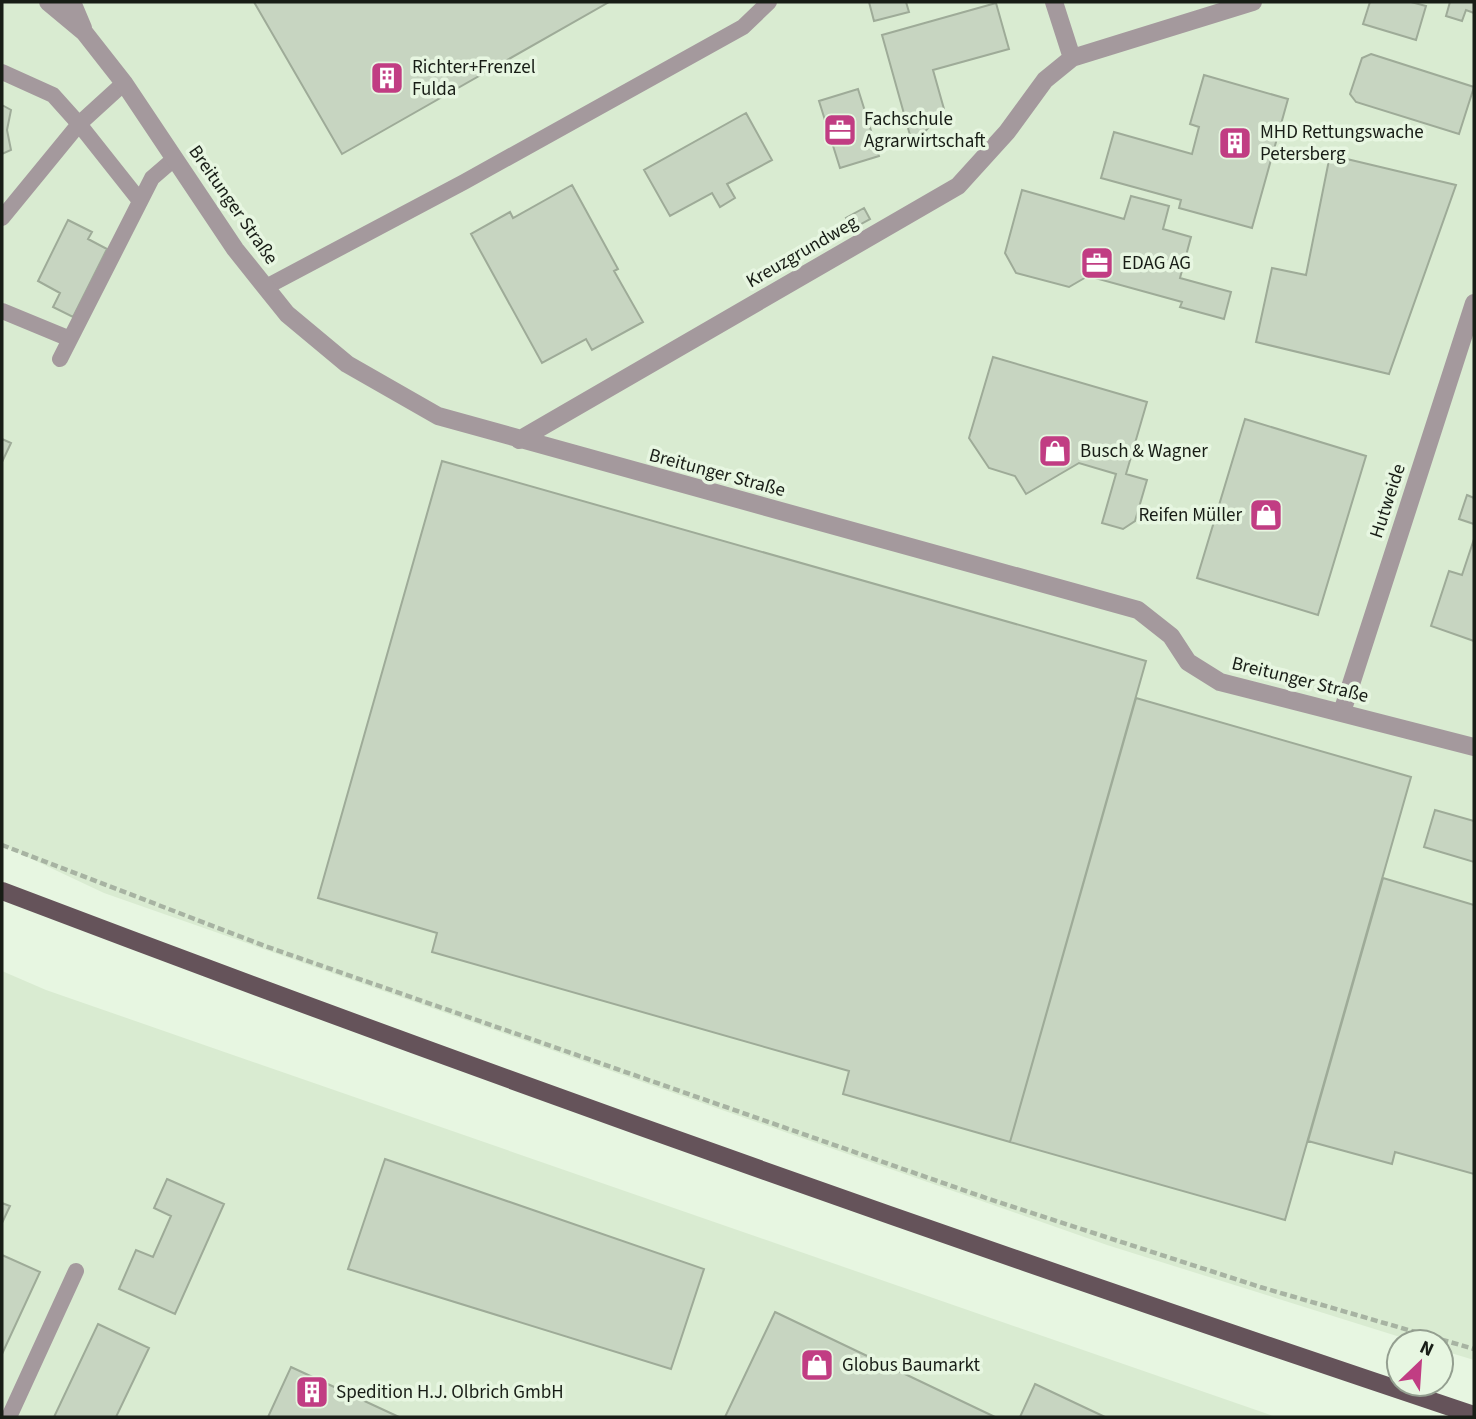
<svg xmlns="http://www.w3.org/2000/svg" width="1476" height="1419" font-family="'Source Sans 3',sans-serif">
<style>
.built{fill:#d9ebd1}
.building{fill:#c7d5c1;stroke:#9eab98;stroke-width:2}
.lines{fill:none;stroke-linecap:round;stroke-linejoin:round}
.path{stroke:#a7b3a2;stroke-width:4.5;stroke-dasharray:7 3.5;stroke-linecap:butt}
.service{stroke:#a4999d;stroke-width:16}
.minor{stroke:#a4999d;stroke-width:18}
.primary{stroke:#65535a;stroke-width:18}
.labels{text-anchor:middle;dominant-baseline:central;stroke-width:7;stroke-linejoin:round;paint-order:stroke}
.poi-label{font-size:19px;fill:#181d16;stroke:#e7f6e1;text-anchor:start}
.street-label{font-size:19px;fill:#181d16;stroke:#e7f6e1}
</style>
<rect width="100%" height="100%" fill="#e7f6e1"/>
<path class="built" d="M2 2H1474V1360L1441 1350V1342H1416L1107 1245 104 893 2 845Z
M2 971 46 990 1276 1417H2Z"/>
<path class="building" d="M254 2H609L342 154Z
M869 2H906L909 12 874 21Z
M1370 2H1411L1426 6 1416 40 1363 24Z
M1450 2H1474V13L1466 10 1462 21 1446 16Z
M996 3 1009 49 933 70 944 109 913 146 882 35Z
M1371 54 1474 87 1459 134 1356 102 1350 94 1362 58Z
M1204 75 1288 99 1252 228 1179 208 1181 200 1101 178 1114 132 1192 154 1199 127 1190 124Z
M858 89 879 156 840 168 819 101Z
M2 105 11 110 7 130 11 150 2 154Z
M746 113 772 160 727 184 735 198 720 207 712 193 670 216 644 170Z
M1330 155 1456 185 1389 374 1256 342 1272 268 1306 275Z
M572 185 618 269 614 271 643 322 592 350 586 339 542 363 471 234 510 212 513 218Z
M1022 190 1124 219 1131 196 1169 206 1163 229 1191 237 1180 278 1231 292 1224 319 1180 307 1182 302 1088 276 1069 287 1016 273 1005 253Z
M864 208 870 219 852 229 846 218Z
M68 220 92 232 88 239 107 249 73 317 53 307 60 293 38 281Z
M993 357 1147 402 1126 474 1147 480 1135 521 1123 529 1102 523 1116 474 1079 463 1026 494 1015 476 989 468 969 438Z
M1245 419 1366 456 1318 615 1197 578Z
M2 439 11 443 2 462Z
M442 461 1146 661 1010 1142 843 1094 849 1071 432 952 437 933 318 898Z
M1467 495 1474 498V524L1459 519Z
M1474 539V641L1431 626 1449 571 1462 575Z
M1136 698 1411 777 1285 1220 1010 1142Z
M1435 810 1474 821V862L1424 847Z
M1383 878 1474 905V1174L1395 1152 1392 1164 1308 1141Z
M385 1159 704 1269 671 1369 348 1269Z
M167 1179 224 1204 175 1314 119 1289 136 1250 153 1257 171 1216 154 1208Z
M2 1203 10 1206 2 1223Z
M2 1255 40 1272 2 1354Z
M775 1312 995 1417H725Z
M98 1324 149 1348 116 1417H54Z
M291 1367 399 1417H268Z
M1035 1384 1105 1417H1020Z"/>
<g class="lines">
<path class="path" d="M2 845 265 946 989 1199 1260 1287 1474 1349"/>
<path class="service" d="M2 72 53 95 79 124 124 83
M2 218 79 124 140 201
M266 287 464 182 743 27 769 2
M2 311 70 339
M60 359 152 178 174 159
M9 1417 76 1271"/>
<path class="minor" d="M48 2 84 32 124 83 235 249 287 314 347 364 438 416 1138 610 1171 636 1188 662 1220 682 1474 747
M72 2 83 28
M1054 2 1072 58
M519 440 958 186 1007 132 1045 80 1072 58 1253 2
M1342 712 1474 303"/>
<path class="primary" d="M2 891C489 1076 980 1250 1474 1415"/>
</g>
<defs>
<symbol id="building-square" viewBox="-11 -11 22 22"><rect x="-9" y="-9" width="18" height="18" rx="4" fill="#c13d83" stroke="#e7f6e1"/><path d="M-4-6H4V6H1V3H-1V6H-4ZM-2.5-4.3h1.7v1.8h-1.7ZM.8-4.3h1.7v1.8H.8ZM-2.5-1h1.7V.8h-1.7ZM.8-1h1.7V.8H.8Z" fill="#fff"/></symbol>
<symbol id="office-square" viewBox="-11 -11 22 22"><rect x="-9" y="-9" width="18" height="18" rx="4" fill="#c13d83" stroke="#e7f6e1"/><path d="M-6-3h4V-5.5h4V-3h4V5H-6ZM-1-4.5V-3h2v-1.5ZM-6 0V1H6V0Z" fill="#fff"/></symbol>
<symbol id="shop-square" viewBox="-11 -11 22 22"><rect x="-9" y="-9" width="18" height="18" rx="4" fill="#c13d83" stroke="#e7f6e1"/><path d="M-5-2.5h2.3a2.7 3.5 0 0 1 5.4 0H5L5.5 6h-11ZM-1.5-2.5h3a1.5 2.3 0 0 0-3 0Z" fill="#fff"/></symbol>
</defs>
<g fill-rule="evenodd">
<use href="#building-square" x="368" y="59" width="38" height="38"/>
<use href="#office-square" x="821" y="111" width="38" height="38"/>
<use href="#building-square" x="1216" y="124" width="38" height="38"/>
<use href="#office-square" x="1078" y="244" width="38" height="38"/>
<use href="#shop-square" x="1036" y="432" width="38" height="38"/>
<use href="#shop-square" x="1247" y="496" width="38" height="38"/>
<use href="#shop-square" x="798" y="1346" width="38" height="38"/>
<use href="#building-square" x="293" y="1373" width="38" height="38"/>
</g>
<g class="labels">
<g class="poi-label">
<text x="412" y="67">Richter+Frenzel<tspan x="412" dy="22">Fulda</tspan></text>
<text x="864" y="119">Fachschule<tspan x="864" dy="22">Agrarwirtschaft</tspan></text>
<text x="1260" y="132">MHD Rettungswache<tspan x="1260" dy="22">Petersberg</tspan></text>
<text x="1122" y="263">EDAG AG</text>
<text x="1080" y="451">Busch &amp; Wagner</text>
<text x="1242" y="515" text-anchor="end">Reifen Müller</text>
<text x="842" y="1365">Globus Baumarkt</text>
<text x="336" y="1392">Spedition H.J. Olbrich GmbH</text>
</g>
<g class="street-label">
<text transform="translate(233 205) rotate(55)">Breitunger Straße</text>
<text transform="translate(802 252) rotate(-30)">Kreuzgrundweg</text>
<text transform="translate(717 473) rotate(15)">Breitunger Straße</text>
<text transform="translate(1388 501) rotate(-72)">Hutweide</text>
<text transform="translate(1300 680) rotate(14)">Breitunger Straße</text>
</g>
</g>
<rect width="1476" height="1419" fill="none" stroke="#181d16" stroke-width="7"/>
<g transform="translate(1420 1363) rotate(25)"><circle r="33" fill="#e7f6e1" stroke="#949f90" stroke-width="2"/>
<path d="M0-5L12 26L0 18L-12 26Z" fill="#c13d83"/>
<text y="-10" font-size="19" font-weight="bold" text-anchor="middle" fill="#181d16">N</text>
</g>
</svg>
